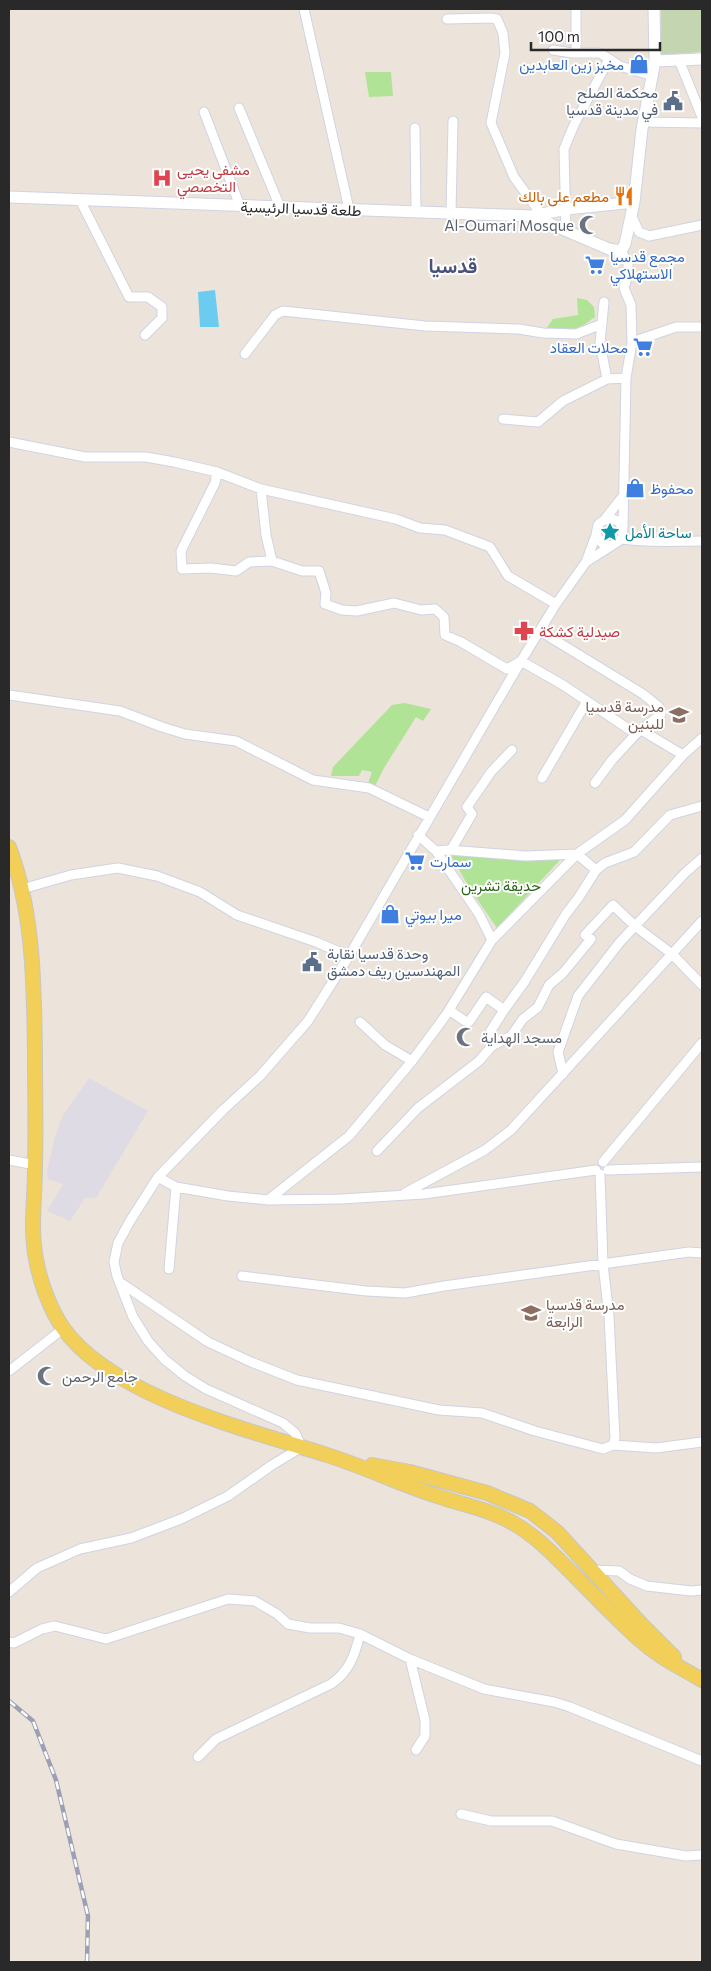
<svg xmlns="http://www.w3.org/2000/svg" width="711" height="1971" font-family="Commissioner,Vazirmatn,sans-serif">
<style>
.industrial{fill:#dedbe4}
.green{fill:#b0e396}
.cemetery{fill:#c3d6b1}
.water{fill:#6bccf0}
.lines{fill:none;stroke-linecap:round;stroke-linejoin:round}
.minor-casing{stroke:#d0d3e2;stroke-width:11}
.secondary-casing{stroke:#d0d3e2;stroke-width:13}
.primary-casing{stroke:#c7c7c7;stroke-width:16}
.minor{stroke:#fff;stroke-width:9}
.secondary{stroke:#fff;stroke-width:11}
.primary{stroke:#f2cf59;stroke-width:14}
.rail-casing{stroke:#9da0b4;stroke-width:4.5}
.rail{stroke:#fff;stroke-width:2.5;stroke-dasharray:8;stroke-linecap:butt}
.labels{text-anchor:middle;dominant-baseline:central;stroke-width:4;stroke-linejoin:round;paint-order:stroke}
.shop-label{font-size:15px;fill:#366cbe;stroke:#fff;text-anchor:start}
.service-label{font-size:15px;fill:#4e5e75;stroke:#fff;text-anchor:end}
.health-label{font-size:15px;fill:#be3a42;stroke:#fff;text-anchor:start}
.food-label{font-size:15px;fill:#c56008;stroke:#fff;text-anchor:end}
.street-label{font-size:15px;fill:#292929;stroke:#fff}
.worship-label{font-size:15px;fill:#5b616d;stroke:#fff;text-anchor:start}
.culture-label{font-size:15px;fill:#0d838f;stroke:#fff;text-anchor:start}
.education-label{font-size:15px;fill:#785e54;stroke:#fff;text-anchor:end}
.park-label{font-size:15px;fill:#296619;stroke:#fff}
.district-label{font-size:20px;font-weight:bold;fill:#49527a;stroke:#fff}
</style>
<rect width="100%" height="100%" fill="#ece4da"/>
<path class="industrial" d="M89 1078 148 1111 96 1198H85L70 1221 47 1211 63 1184 48 1179 47 1171 55 1137 63 1115Z"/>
<path class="green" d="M365 72H391L393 96 369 97Z
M577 298 587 300 594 307 595 317C576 330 570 339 546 329L553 319 578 315Z
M405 703 431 709 423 721 416 717 384 768 375 786 368 783 372 772 362 770 359 776H331L333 767 392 705Z
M450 854 560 860 497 928 470 889Z"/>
<path class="cemetery" d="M661 9H702V52L661 55Z"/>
<path class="water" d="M215 290 219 327H200L198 292Z"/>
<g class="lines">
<defs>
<path id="minor" d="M304 9 349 209
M576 9V52
M447 19 490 18 497 19 503 33 505 53 491 123 514 177 541 214
M553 50 572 53H600L620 66 653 76
M679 60 702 117
M239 108 280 207
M204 112 240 206
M644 122 702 123
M415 128 416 212
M80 200 129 297H148L162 307V318L145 335
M451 213 453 121
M631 215 639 232 649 236 702 225
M566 231 564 149 574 125 609 59
M621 251 628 263V274L624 288 631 305 632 342 626 378 623 528
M604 302 600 343 607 379
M632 342 676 327H702
M245 354 275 315 283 311 425 326 519 329 543 333 576 334 602 324
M503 419 538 422 563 401 607 379 626 378
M9 442 85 457H146L174 462 217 472 261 489 396 519 420 528 445 530 490 547 508 576 556 604
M217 472 215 483 181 551 182 569 211 568 236 571 249 562 272 561 302 571H319L326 593 325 604 342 610 357 611 394 603 421 610 435 609 444 617 445 635 461 642 507 669 521 661 563 685 636 734 612 760 595 783
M261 489 266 535 272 561
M605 519 623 496
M622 539C647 543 676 541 702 541
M586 562 611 546
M540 631 643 694 659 707 661 714 636 734
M9 695 120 711 162 727 185 734 236 741 313 780 369 788 429 817
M641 730 683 755
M542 778 587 701
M418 835 436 851 479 914 492 940
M451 850 472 814 467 807 491 772 512 750
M436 851 448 850 526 856 577 854 596 870 605 863 634 852 670 815 702 806
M22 889 71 875 118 868 157 876 200 892 237 915 316 942 349 956
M449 1010 465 1021 469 1022 486 997 504 1010
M360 1022 385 1045 412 1061
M492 1046 511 1036 523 1019 538 1007 549 985 563 973 591 939 585 935 613 905 635 926 685 873 702 858
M563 1074 558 1052 578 996 620 942 635 926 672 954 702 985
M377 1151 418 1108 479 1061 492 1046 490 1032 504 1010 525 981 566 914 579 897 596 870
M9 1160 36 1165
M603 1162 702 1043
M596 1170 424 1194 341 1199 268 1200 228 1196 176 1187 158 1177 223 1110 260 1076 308 1021 349 956 521 661 556 604 586 562 596 535 598 525 601 522 609 518 618 521 623 528 622 539 611 546 602 543 596 535
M608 1170 702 1167
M405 1193 485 1150 511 1130 702 921
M268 1200 349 1136 412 1061 446 1015 492 940 577 854 625 820 683 755 702 738
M169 1269 176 1187
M242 1276 366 1291 405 1293 444 1286 689 1252 702 1253
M121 1283 208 1342 251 1362 297 1380 439 1410 482 1413 535 1431 603 1449 613 1445 615 1438 609 1316 603 1264 600 1174
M9 1371 64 1328
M613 1445 656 1448 702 1442
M593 1570 619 1571 630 1579 647 1586 691 1591 702 1590
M9 1592 37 1568 80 1549 131 1538 181 1519 228 1496 272 1465 302 1447 295 1433 283 1423 206 1389 185 1376 164 1359 148 1341 133 1317 117 1276 114 1262 118 1243 130 1221 158 1177
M9 1642 14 1643 42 1629 55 1626 106 1639 228 1599 255 1601 277 1614 288 1624 310 1628H339L360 1634 410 1659 484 1689 554 1702 570 1707 702 1761
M410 1659 425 1720V1736L416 1750
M198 1757 216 1739 331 1684C349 1672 355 1655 360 1634
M461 1814 491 1821H552L616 1844 686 1856 702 1855"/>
<path id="secondary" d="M655 61 702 59
M9 197 532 216 567 209 634 202
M532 216 609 249 621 251 625 244 634 202 642 129 655 61 654 9"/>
<path id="primary" d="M9 847C34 913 34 986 35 1055 35 1092 36 1129 35 1167 35 1197 30 1229 36 1259 40 1282 50 1309 63 1328 112 1397 249 1430 327 1455 365 1467 400 1484 437 1496 463 1505 489 1509 513 1523 533 1534 549 1550 565 1566 590 1591 614 1617 640 1640 660 1658 680 1667 702 1680
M372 1465 410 1472 487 1493 530 1511 557 1532 641 1624 674 1657"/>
</defs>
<use href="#minor" class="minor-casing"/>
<use href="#secondary" class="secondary-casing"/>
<use href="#primary" class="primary-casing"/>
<use href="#minor" class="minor"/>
<use href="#secondary" class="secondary"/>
<use href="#primary" class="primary"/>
<defs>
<path id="rail" d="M9 1701 33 1721 56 1780 88 1916 87 1962"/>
</defs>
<use href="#rail" class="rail-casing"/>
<use href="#rail" class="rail"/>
</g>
<defs>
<symbol id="shop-bare" viewBox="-9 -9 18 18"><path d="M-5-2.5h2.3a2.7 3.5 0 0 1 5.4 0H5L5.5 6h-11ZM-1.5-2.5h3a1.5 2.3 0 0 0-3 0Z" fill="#3f7fe0" stroke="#fff" stroke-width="2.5" paint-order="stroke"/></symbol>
<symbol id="civic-bare" viewBox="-9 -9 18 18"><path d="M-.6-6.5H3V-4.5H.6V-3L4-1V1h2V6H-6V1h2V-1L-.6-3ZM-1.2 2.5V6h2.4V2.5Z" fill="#5c6f8a" stroke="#fff" stroke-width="2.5" paint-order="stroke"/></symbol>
<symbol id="hospital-bare" viewBox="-9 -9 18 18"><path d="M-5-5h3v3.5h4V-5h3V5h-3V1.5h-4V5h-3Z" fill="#e0444e" stroke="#fff" stroke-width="2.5" paint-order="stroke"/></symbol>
<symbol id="restaurant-bare" viewBox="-9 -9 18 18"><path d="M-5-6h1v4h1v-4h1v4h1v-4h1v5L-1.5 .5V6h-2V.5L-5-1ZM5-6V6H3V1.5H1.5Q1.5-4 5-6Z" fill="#e8710a" stroke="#fff" stroke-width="2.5" paint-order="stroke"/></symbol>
<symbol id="mosque-bare" viewBox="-9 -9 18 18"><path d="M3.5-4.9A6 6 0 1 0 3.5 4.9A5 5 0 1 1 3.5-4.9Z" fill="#6b7280" stroke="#fff" stroke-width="2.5" paint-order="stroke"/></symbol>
<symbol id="supermarket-bare" viewBox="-9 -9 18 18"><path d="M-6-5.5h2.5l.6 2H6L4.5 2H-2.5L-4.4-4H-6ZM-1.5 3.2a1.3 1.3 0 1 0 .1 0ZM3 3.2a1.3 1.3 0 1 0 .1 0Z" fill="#3f7fe0" stroke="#fff" stroke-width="2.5" paint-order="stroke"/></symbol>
<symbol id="sight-bare" viewBox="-9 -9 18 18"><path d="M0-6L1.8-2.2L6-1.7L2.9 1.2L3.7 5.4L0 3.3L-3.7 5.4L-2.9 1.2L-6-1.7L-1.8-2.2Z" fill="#0f9aa8" stroke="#fff" stroke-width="2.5" paint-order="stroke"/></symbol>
<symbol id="pharmacy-bare" viewBox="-9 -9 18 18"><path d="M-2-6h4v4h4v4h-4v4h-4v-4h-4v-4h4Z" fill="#e0444e" stroke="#fff" stroke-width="2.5" paint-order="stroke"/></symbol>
<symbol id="school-bare" viewBox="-9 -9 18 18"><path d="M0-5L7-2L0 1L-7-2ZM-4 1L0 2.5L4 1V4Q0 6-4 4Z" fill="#8d6e63" stroke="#fff" stroke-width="2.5" paint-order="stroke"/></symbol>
</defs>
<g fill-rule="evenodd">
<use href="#shop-bare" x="625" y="50" width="28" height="28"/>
<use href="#civic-bare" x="659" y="87" width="28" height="28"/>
<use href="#hospital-bare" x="148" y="164" width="28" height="28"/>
<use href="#restaurant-bare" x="610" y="182" width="28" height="28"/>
<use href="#mosque-bare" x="575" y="211" width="28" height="28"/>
<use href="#supermarket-bare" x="581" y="251" width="28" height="28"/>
<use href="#supermarket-bare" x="629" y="333" width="28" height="28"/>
<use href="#shop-bare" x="621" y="474" width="28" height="28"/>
<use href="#sight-bare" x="596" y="518" width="28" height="28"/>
<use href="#pharmacy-bare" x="510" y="617" width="28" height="28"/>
<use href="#school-bare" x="665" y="701" width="28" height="28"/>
<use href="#supermarket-bare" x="401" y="847" width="28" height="28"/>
<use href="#shop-bare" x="376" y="900" width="28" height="28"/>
<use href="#civic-bare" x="298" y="948" width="28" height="28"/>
<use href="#mosque-bare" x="452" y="1023" width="28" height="28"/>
<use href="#school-bare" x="517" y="1299" width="28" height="28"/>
<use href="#mosque-bare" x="33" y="1362" width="28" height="28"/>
</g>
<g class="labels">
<g class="shop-label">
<text x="624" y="64" text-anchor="end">مخبز زين العابدين</text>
<text x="610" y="256">مجمع قدسيا<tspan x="610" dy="17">الاستهلاكي</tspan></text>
<text x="628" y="347" text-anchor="end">محلات العقاد</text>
<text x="650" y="488">محفوظ</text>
<text x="430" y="861">سمارت</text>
<text x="405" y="914">ميرا بيوتي</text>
</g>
<g class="service-label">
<text x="658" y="92">محكمة الصلح<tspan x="658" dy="17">في مدينة قدسيا</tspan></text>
<text x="327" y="953" text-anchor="start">وحدة قدسيا نقابة<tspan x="327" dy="17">المهندسين ريف دمشق</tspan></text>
</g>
<g class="health-label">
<text x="177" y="169">مشفى يحيى<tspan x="177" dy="17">التخصصي</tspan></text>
<text x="539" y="631">صيدلية كشكة</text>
</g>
<g class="food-label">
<text x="609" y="196">مطعم على بالك</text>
</g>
<g class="street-label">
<text transform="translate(301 208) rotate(2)">طلعة قدسيا الرئيسية</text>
</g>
<g class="worship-label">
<text x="574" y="225" text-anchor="end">Al-Oumari Mosque</text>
<text x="481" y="1037">مسجد الهداية</text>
<text x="62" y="1376">جامع الرحمن</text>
</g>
<g class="culture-label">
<text x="625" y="532">ساحة الأمل</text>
</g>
<g class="education-label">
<text x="664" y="706">مدرسة قدسيا<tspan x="664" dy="17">للبنين</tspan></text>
<text x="546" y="1304" text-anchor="start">مدرسة قدسيا<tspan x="546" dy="17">الرابعة</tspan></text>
</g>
<g class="park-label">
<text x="501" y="885">حديقة تشرين</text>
</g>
<g class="district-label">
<text x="453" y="265">قدسيا</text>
</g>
</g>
<rect width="711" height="1971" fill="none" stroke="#292929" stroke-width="20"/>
<path d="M531 42v8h129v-8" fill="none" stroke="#292929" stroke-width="2.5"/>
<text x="538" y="42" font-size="15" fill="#292929" stroke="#ffffff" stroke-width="4" paint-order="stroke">100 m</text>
</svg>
